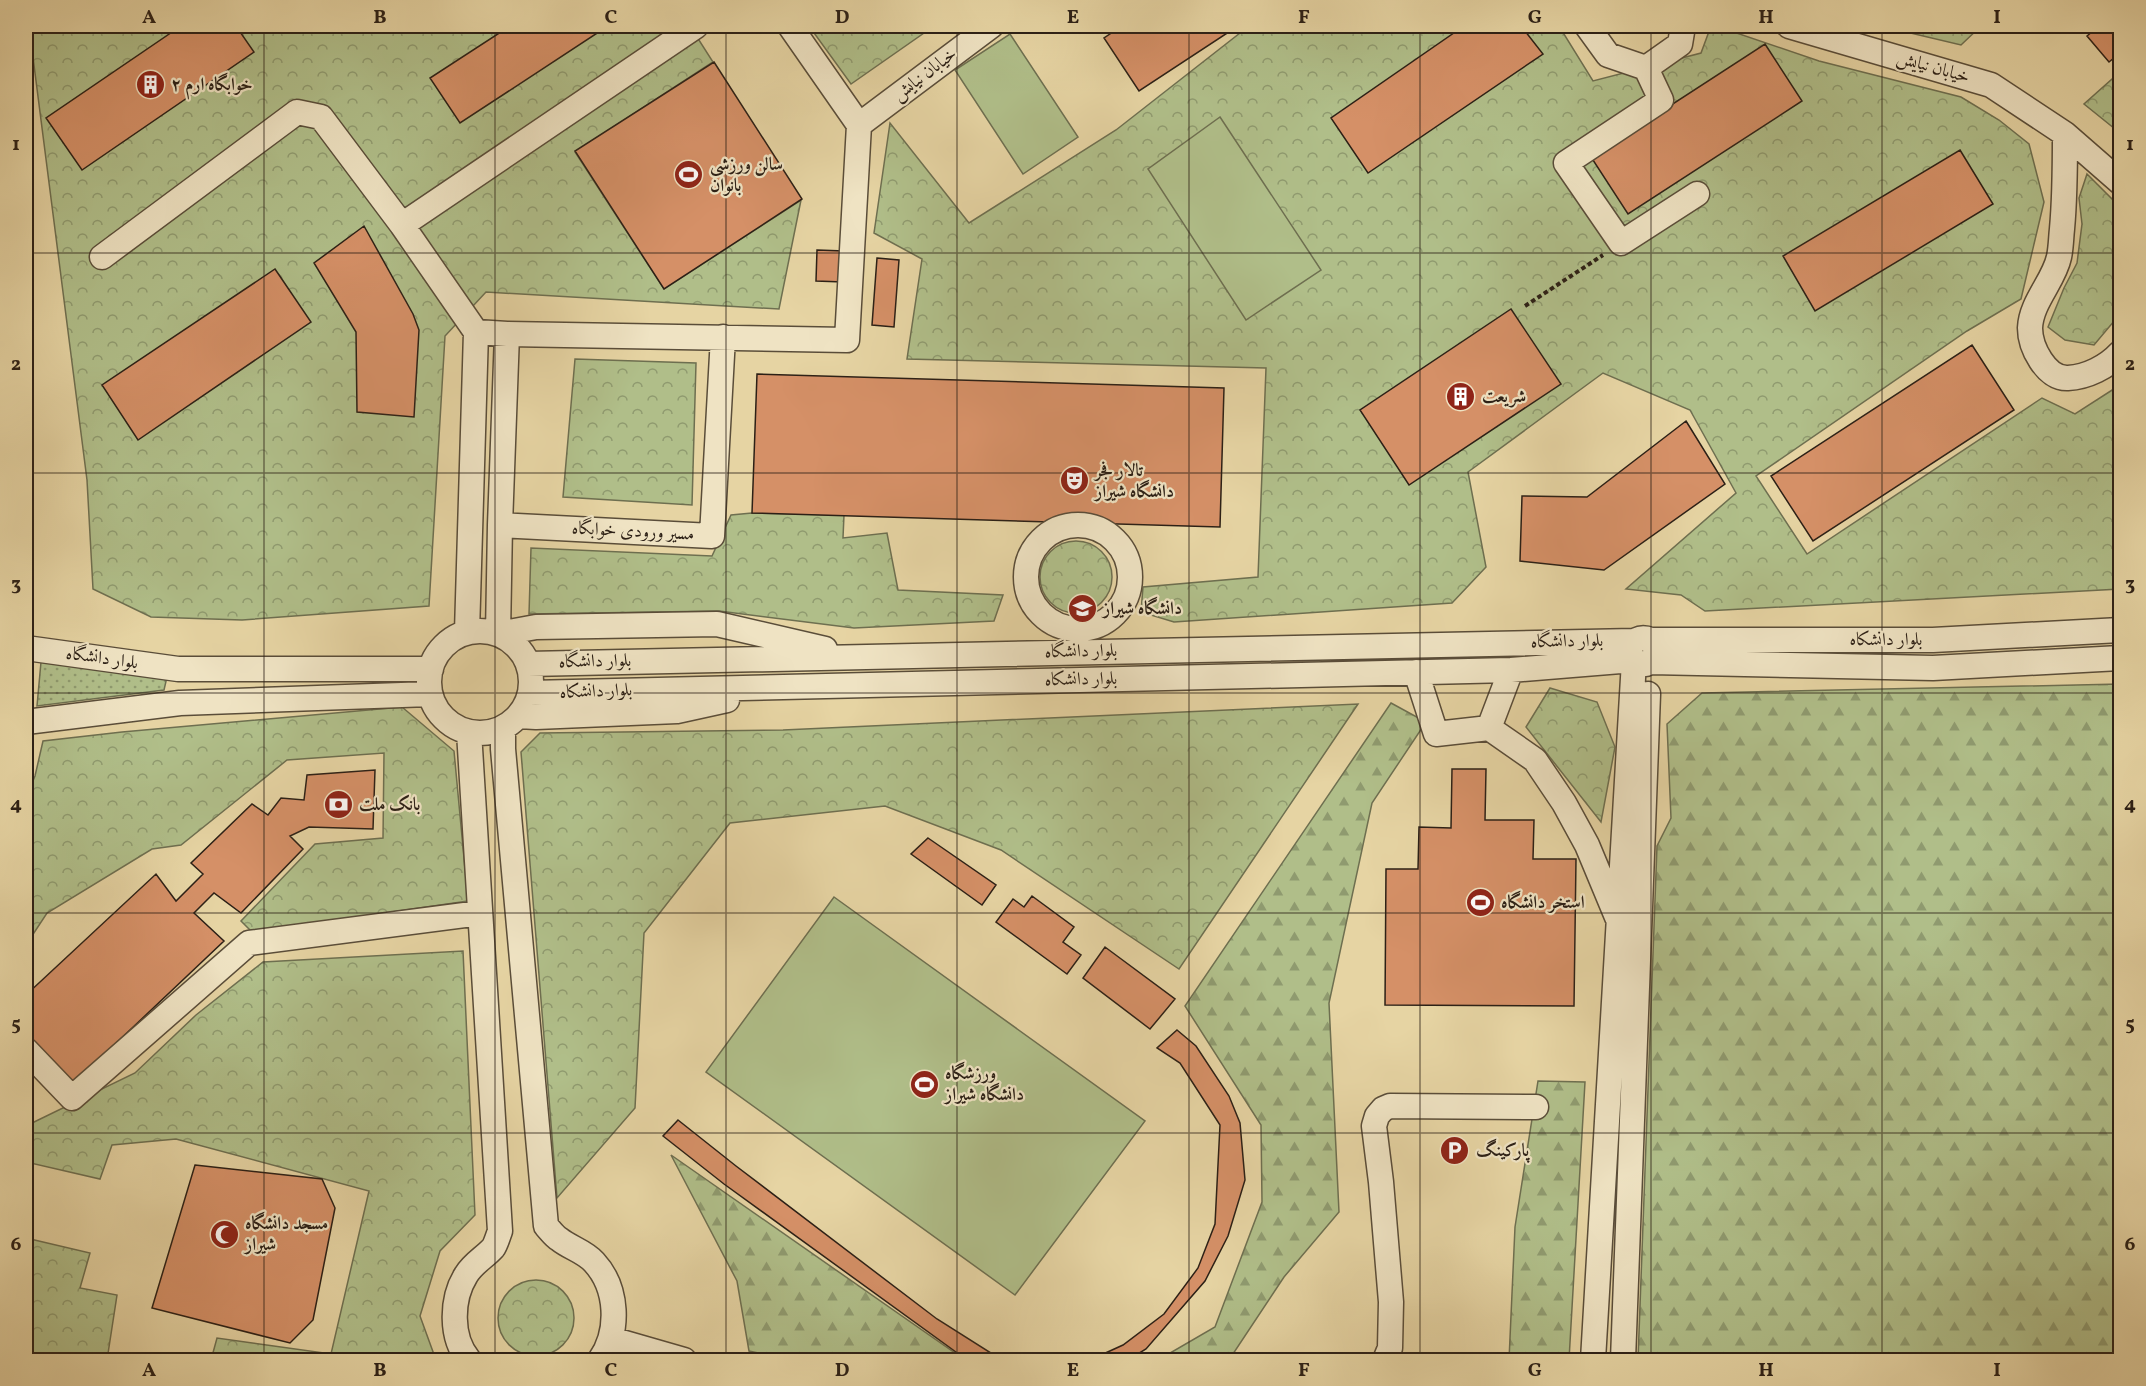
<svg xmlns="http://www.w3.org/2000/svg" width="2146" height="1386" font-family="Vollkorn,Amiri,serif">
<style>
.grass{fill:url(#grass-dots);stroke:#6e6f50;stroke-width:1.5}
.forest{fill:url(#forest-firs);stroke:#6e6f50;stroke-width:1.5}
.park{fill:url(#park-crowns);stroke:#6e6f50;stroke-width:1.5}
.pitch{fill:#b0be89;stroke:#6e6f50;stroke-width:1.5}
.building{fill:#d59067;stroke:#2c2016;stroke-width:1.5}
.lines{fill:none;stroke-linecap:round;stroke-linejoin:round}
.minor-casing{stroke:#5a4d39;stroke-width:27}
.path{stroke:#2c2016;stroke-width:4;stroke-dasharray:4.5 3;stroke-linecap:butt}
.minor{stroke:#efe3c3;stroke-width:24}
.grid{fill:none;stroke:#2c2016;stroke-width:1.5;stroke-opacity:0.55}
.labels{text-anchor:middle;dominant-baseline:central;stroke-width:4.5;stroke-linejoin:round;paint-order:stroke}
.street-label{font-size:18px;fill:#2c2016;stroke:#efe3c3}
.poi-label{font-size:18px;font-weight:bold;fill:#2c2016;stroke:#efe3c3;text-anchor:start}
.neatline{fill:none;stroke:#2c2016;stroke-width:2}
.grid-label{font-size:20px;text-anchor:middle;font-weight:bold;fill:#2c2016}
</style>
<defs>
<pattern id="grass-dots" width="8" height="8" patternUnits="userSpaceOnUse" patternTransform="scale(1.5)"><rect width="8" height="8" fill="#b0be89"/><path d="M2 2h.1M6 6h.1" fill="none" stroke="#8f9a6f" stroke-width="1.8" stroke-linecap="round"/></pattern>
<pattern id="forest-firs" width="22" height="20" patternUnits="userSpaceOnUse" patternTransform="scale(1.5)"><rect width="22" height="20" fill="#b0be89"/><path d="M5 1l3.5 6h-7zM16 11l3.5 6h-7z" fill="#8f9a6f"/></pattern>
<pattern id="park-crowns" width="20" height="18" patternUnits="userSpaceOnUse" patternTransform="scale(1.5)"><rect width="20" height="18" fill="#b0be89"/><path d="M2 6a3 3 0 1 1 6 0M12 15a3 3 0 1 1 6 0" fill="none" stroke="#8f9a6f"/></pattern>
</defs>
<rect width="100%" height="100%" fill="#e6d4a3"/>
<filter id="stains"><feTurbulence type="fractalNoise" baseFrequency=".00333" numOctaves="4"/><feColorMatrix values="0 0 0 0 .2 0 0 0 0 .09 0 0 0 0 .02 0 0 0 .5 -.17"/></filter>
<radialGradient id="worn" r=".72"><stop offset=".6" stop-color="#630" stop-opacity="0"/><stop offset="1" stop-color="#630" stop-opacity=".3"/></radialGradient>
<path class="grass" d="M41 662 167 677 164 690 37 706Z"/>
<path class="forest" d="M2120 684V1360H1638L1657 846 1671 818 1667 724 1702 693Z
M1391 703 1426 722 1372 803 1329 1003 1339 1212 1284 1277 1229 1360H1158L1215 1327 1262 1202 1261 1125 1185 1006Z
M1538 1081 1585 1082 1569 1360H1509L1515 1227Z
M671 1155 965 1360H791L749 1351 737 1281Z"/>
<path class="park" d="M29 26H690L713 62 575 152 664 289 801 200 779 309 486 292 445 336 429 606 242 620 151 617 93 589 87 480Z
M809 26H934L851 84Z
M1249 26H1559L1593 81 1701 53 1711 26H1716L1819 61 1961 97 1999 120 2029 144 2044 202 2021 299 1967 331 1756 476 1807 554 2042 398 2075 414 2120 385V589L1705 611 1681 595 1626 589 1736 493 1690 410 1603 373 1468 472 1486 567 1452 603 1174 622 1141 612 1143 587 1258 577 1266 368 907 359 922 259 874 233 890 123 969 223 1116 130Z
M1881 26H1981L1961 45Z
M2120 72V133L2084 104Z
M2087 174 2118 205 2120 210V314L2094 345 2065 340 2048 327 2064 288 2077 263 2082 224 2079 198Z
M575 359 696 363 692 505 563 497Z
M752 513 844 515 843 538 887 533 898 590 1003 595 994 621 854 628 719 611 529 614 531 548 712 556 731 515Z
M1040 577a36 36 0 1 1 72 0a36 36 0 1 1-72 0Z
M1550 688 1597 702 1615 747 1601 822 1526 727Z
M1358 704 1179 969 1001 850 885 806 730 823 644 933 635 1108 557 1198 521 752 540 733 783 730Z
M402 707 454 751 468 901 252 932 241 921 315 844 383 838 384 753 287 760 181 845 152 849 47 913 26 945V797L35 776 43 741 122 732Z
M463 951 475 1215 440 1251 420 1316 436 1360H211L217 1338 331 1354 369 1191 176 1139 112 1145 100 1179 26 1162V1119L30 1124 135 1073 196 1015 263 962Z
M26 1238 90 1253 80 1288 117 1295 107 1360H26Z
M498 1318a38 38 0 1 1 76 0a38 38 0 1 1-76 0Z"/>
<path class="pitch" d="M1010 34 1078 137 1023 174 955 70Z
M1220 117 1321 270 1246 320 1148 169Z
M834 897 1145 1121 1015 1295 706 1072Z"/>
<path class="building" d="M181 26H236L254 52 82 170 46 118Z
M510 26H608L460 123 430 78Z
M1122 26H1238L1139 91 1104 38Z
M1464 26H1521L1543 54 1368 173 1331 118Z
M2099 26H2120V53L2109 62 2087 36Z
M1765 44 1802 101 1628 214 1591 157Z
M714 62 802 199 664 289 575 151Z
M1960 150 1993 204 1815 311 1783 256Z
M364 226 413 314 419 330 414 417 357 412 356 332 314 263Z
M817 250 844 251 843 282 816 281Z
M877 258 899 260 894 327 872 325Z
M275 269 311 322 138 440 102 385Z
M1511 309 1561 384 1409 485 1360 410Z
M1972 345 2014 410 1813 541 1771 476Z
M757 374 1224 388 1220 527 752 513Z
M1686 421 1725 484 1604 570 1520 561 1522 496 1587 497Z
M1452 769H1486L1485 820H1534L1533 859H1576L1574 1006 1385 1005 1386 869H1418L1419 827 1451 828Z
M375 770 373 829 309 827 290 836 303 849 241 913 214 893 194 913 224 941 73 1084 26 1039V995L156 874 176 901 203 874 191 863 252 804 268 815 281 798 304 800 307 775Z
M928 838 996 885 982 905 911 854Z
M1032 896 1074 927 1063 942 1081 955 1067 974 996 922 1013 899 1024 907Z
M1105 947 1175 999 1150 1029 1083 978Z
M1177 1030 1196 1046 1229 1096 1240 1123 1245 1180 1228 1236 1205 1281 1146 1349 1128 1360H1090L1123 1345 1164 1314 1198 1268 1215 1224 1220 1125 1180 1063 1157 1048Z
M678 1120 736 1166 937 1319 1002 1360H967L724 1184 663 1136Z
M195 1165 322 1179 335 1208 313 1320 290 1343 152 1308Z"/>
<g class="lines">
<defs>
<path id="minor" d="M1587 26 1608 55 1646 68 1680 44 1683 26
M1789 26 1991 85 2065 134 2120 182
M1646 68 1661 100 1566 163 1621 243 1697 194
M859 125 991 26
M2065 134C2065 166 2065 197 2062 229 2061 238 2061 248 2059 257 2054 281 2031 302 2030 328 2030 347 2046 379 2068 378 2087 377 2107 367 2120 353
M402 225 696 26
M102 257 297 112 321 117 402 225 476 332
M476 332 507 334 847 340 859 125 790 26
M507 334 500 525 498 634 536 627 717 624 825 649
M500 525 712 536 723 337
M1026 577a52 52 0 1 1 104 0a52 52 0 1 1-104 0Z
M429 682a51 51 0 1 1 102 0a51 51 0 1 1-102 0Z
M467 632 476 332
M1651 640 1656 647 1654 659 1646 664C1621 663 1628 631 1651 640H1933L2120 630
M26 648 178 669H431
M1651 662 1933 668 2120 658
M528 664 1634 641
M1416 672 1436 734 1489 728 1511 670
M530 693 1511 670 1633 660
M518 716 536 717 677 711 727 700
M26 722 180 703 430 694
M503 728V749L546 1226C550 1230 554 1236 559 1239 570 1248 584 1251 594 1262 618 1288 620 1331 600 1360
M1489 728 1535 760 1564 803 1587 845 1617 917
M26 1050 72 1098 249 943 480 913
M611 1339 684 1360
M469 1360C450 1338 451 1299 466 1275 473 1263 484 1258 493 1248 496 1244 498 1236 500 1231L469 732
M1385 1360 1390 1348 1391 1302 1381 1182 1374 1126 1377 1116 1383 1109 1390 1106 1536 1107
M1593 1360 1634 661
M1623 1360 1648 694"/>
</defs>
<use href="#minor" class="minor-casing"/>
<path class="path" d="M1525 306 1603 255"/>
<use href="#minor" class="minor"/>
</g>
<path class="grid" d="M264 26V1360M495 26V1360M726 26V1360M957 26V1360M1189 26V1360M1420 26V1360M1651 26V1360M1882 26V1360M26 253H2120M26 473H2120M26 693H2120M26 913H2120M26 1133H2120"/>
<defs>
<symbol id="building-disc" viewBox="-11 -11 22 22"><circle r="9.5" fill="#8f2418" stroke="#efe3c3"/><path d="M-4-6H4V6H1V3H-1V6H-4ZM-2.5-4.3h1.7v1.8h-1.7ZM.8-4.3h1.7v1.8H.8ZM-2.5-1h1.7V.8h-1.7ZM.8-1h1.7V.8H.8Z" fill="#fff"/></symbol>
<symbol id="stadium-disc" viewBox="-11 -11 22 22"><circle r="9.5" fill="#8f2418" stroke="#efe3c3"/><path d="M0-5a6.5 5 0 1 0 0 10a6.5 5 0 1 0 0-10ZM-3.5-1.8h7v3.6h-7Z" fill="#fff"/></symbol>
<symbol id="theatre-disc" viewBox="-11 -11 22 22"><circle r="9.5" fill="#8f2418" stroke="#efe3c3"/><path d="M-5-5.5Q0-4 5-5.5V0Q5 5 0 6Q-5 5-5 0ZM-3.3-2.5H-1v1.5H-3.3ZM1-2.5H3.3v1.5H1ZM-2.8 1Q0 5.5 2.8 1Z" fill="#fff"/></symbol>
<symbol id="university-disc" viewBox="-11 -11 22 22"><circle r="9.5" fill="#8f2418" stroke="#efe3c3"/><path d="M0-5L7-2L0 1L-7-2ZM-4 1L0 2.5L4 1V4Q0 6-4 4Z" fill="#fff"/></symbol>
<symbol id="bank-disc" viewBox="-11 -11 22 22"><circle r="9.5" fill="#8f2418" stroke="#efe3c3"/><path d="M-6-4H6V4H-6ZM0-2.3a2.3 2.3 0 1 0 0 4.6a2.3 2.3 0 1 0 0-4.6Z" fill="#fff"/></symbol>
<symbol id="parking-disc" viewBox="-11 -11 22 22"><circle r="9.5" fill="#8f2418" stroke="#efe3c3"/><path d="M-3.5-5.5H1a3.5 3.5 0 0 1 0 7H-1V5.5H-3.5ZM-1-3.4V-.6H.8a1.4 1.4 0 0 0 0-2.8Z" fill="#fff"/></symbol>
<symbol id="mosque-disc" viewBox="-11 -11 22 22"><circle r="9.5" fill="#8f2418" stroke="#efe3c3"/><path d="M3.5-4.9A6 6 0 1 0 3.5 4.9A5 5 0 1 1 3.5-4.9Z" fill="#fff"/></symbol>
</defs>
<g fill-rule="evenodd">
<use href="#building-disc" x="134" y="68" width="33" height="33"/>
<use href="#stadium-disc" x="672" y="158" width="33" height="33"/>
<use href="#building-disc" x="1444" y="380" width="33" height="33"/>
<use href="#theatre-disc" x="1058" y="464" width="33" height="33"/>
<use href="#university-disc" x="1066" y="592" width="33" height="33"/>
<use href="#bank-disc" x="322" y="788" width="33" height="33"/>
<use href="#stadium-disc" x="1464" y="886" width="33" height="33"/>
<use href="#stadium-disc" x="908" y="1068" width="33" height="33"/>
<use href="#parking-disc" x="1438" y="1134" width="33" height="33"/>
<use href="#mosque-disc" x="208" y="1218" width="33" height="33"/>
</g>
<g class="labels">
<g class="street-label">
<text transform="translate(1933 68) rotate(16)">خیابان نیایش</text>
<text transform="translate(925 75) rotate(-37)">خیابان نیایش</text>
<text transform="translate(633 532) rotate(3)">مسیر ورودی خوابگاه</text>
<text x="1886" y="640">بلوار دانشکاه</text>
<text transform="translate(1567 642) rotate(-1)">بلوار دانشگاه</text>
<text transform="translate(1081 652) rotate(-1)">بلوار دانشگاه</text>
<text transform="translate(102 659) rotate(8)">بلوار دانشگاه</text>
<text transform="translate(595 662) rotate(-1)">بلوار دانشگاه</text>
<text transform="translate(1081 680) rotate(-1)">بلوار دانشکاه</text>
<text transform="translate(596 692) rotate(-2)">بلوار دانشکاه</text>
</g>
<g class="poi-label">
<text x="171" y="85">خوابگاه ارم ۲</text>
<text x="710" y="165">سالن ورزشی<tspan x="710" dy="21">بانوان</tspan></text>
<text x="1482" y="397">شریعت</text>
<text x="1095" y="471">تالار فجر<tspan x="1095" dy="21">دانشگاه شیراز</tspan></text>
<text x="1103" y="609">دانشگاه شیراز</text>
<text x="359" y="805">بانک ملت</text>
<text x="1501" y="903">استخر دانشگاه</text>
<text x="945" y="1074">ورزشگاه<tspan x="945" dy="21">دانشگاه شیراز</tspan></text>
<text x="1476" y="1151">پارکینگ</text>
<text x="245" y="1224">مسجد دانشگاه<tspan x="245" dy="21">شیراز</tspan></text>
</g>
</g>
<rect width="2146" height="1386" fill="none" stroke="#e6d4a3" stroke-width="66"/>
<rect x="33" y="33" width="2080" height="1320" class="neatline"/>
<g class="grid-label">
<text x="149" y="23">A</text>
<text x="380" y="23">B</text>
<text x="611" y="23">C</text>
<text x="842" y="23">D</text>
<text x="1073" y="23">E</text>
<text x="1304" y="23">F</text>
<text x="1535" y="23">G</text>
<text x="1766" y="23">H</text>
<text x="1997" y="23">I</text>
<text x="16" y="150">1</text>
<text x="2130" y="150">1</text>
<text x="16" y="370">2</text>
<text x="2130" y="370">2</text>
<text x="16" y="590">3</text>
<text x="2130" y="590">3</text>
<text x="16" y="810">4</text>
<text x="2130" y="810">4</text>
<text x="16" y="1030">5</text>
<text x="2130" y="1030">5</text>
<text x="16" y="1250">6</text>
<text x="2130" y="1250">6</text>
<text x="149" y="1376">A</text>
<text x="380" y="1376">B</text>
<text x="611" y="1376">C</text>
<text x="842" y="1376">D</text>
<text x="1073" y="1376">E</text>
<text x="1304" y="1376">F</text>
<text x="1535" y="1376">G</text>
<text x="1766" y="1376">H</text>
<text x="1997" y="1376">I</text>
</g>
<rect width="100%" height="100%" filter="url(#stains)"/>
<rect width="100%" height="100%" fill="url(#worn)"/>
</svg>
